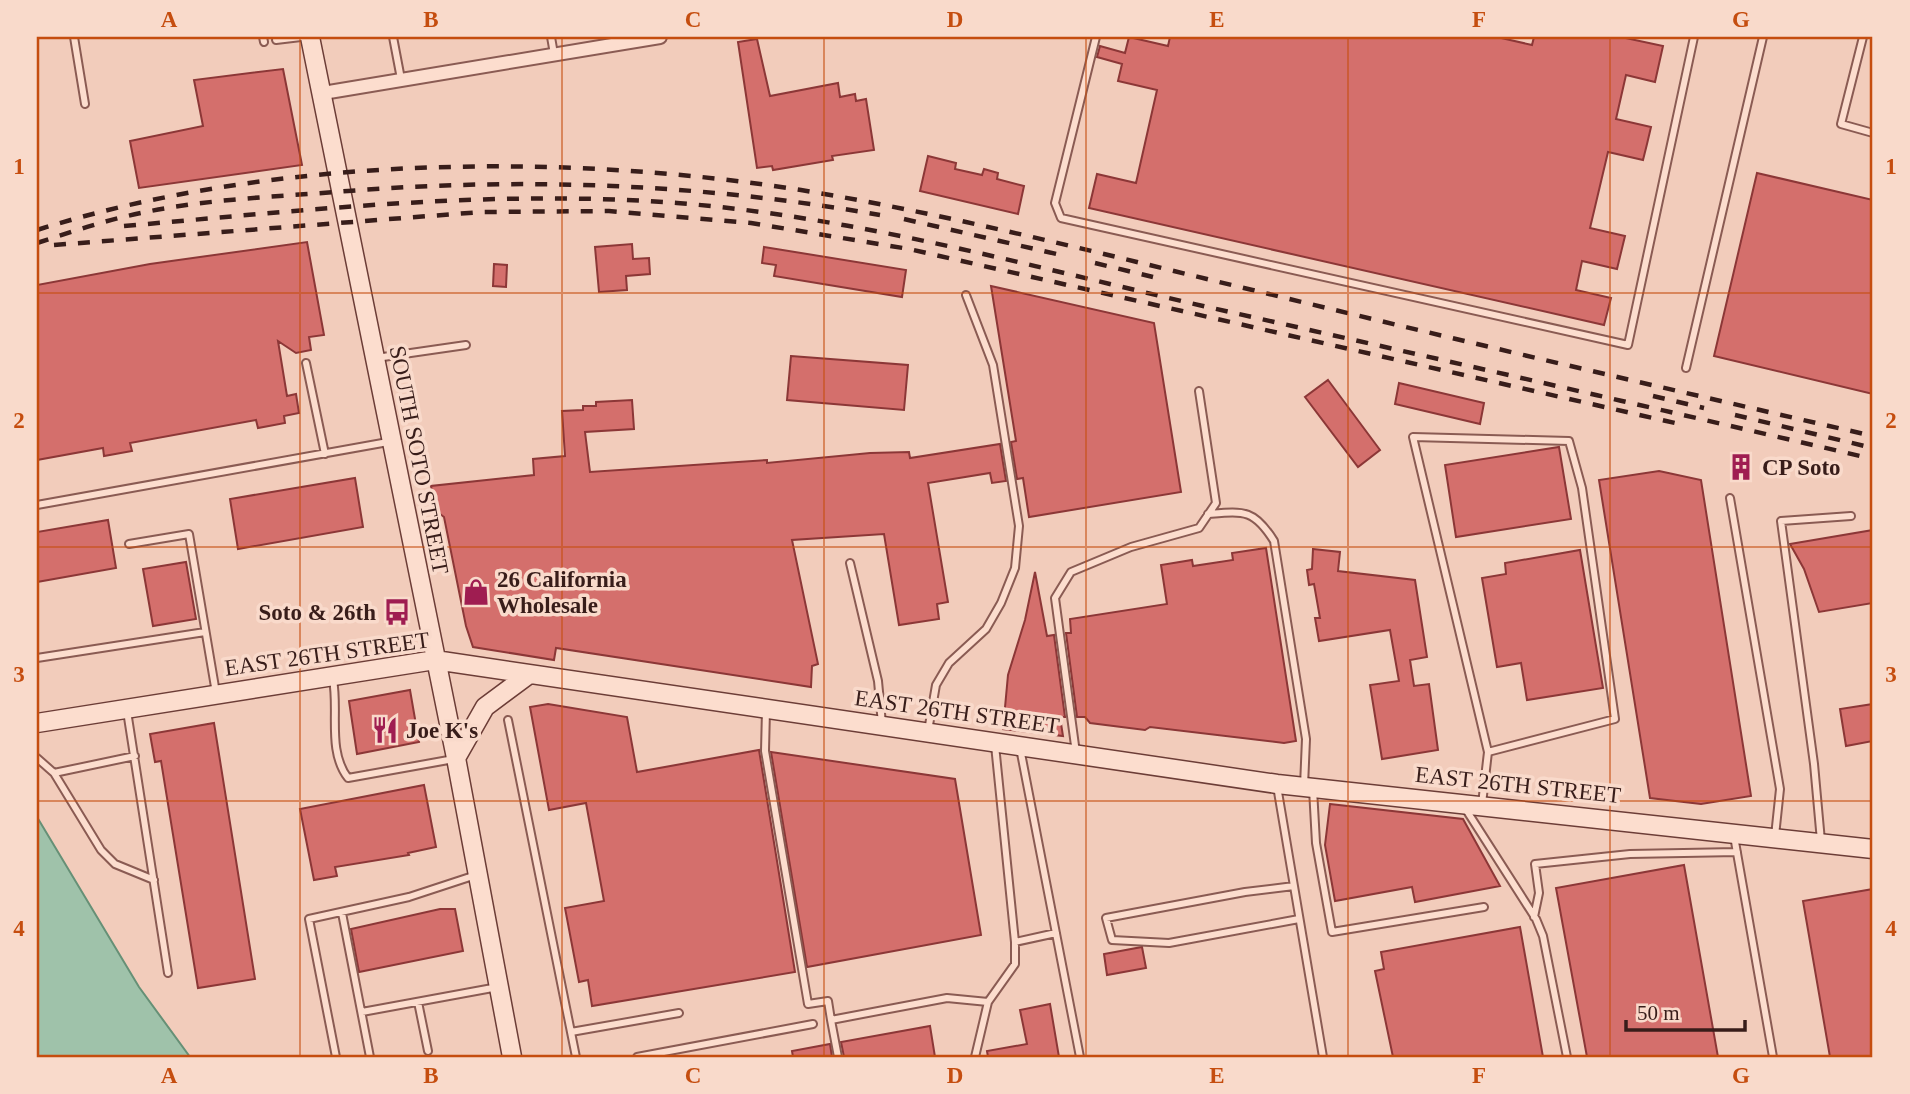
<svg xmlns="http://www.w3.org/2000/svg" width="1910" height="1094" font-family="Georgia,serif">
<style>
.water{fill:#9fc2aa;stroke:#669076;stroke-width:2}
.building{fill:#d46f6c;stroke:#8c3737;stroke-width:2}
.lines{fill:none;stroke-linecap:round;stroke-linejoin:round}
.lane-casing{stroke:#8a5b53;stroke-width:10}
.street-casing{stroke:#8a5b53;stroke-width:16}
.secondary-casing{stroke:#6c3d37;stroke-width:21}
.lane{stroke:#fcddce;stroke-width:6}
.street{stroke:#fcddce;stroke-width:12}
.secondary{stroke:#fcddce;stroke-width:18}
.rail{stroke:#381d1a;stroke-width:4.5;stroke-dasharray:12 12;stroke-linecap:butt}
.grid{fill:none;stroke:#c54d0f;stroke-width:2;stroke-opacity:0.55}
.labels{text-anchor:middle;dominant-baseline:central;stroke-width:7;stroke-linejoin:round;paint-order:stroke}
.street-label{font-size:23px;fill:#381d1a;stroke:#f9dacb}
.poi-label{font-size:23px;font-weight:bold;fill:#381d1a;stroke:#f9dacb;text-anchor:start}
.neatline{fill:none;stroke:#c54d0f;stroke-width:2.5}
.grid-label{font-size:23px;text-anchor:middle;font-weight:bold;fill:#c54d0f}
</style>
<rect width="100%" height="100%" fill="#f2ccbb"/>
<path class="water" d="M37 817 139 987 190 1057H37Z"/>
<path class="building" d="M1129 37 1168 46 1170 37H1497L1532 45 1534 37H1621L1663 46 1655 82 1626 75 1616 119 1651 127 1647 144 1643 160 1608 152 1590 228 1625 236 1617 269 1582 261 1576 290 1611 298 1604 325 1089 208 1097 174 1136 183 1157 90 1118 81 1122 64 1097 57 1100 46 1125 53Z
M757 39 770 96 838 83 840 97 855 94 856 101 866 99 874 150 832 156 833 160 773 170 772 166 757 168 738 42Z
M283 69 302 165 139 188 130 141 203 126 194 80Z
M928 156 956 163 955 169 982 175 984 169 998 173 997 179 1024 186 1018 214 920 191Z
M1757 173 1873 200V394L1714 356Z
M307 242 324 335 309 337 311 350 296 353 278 341 287 396 296 394 299 413 284 416 285 423 258 428 256 420 130 443 132 451 104 456 103 448 37 460V285L150 264Z
M632 244 633 259 649 258 650 274 626 276 627 290 599 292 595 247Z
M764 247 906 270 902 297 774 276 776 265 762 263Z
M494 264 507 265 506 287 493 286Z
M991 286 1154 323 1181 492 1029 517 1023 478 1017 479 1011 442 1016 441Z
M791 356 908 365 904 410 787 400Z
M1328 380 1380 450 1358 467 1305 397Z
M1399 383 1484 403 1480 424 1395 404Z
M632 400 634 429 585 432 590 472 767 460V463L870 453 909 452 910 458 1000 444 1006 481 992 483 990 473 928 483 948 602 937 604 939 619 899 625 884 534 792 540 818 664 812 666 811 687 556 648 554 660 473 647 466 626 444 517 436 511 431 486 534 475 533 459 565 456 562 411 583 410V406H596V402Z
M1559 447 1571 519 1456 537 1445 465Z
M1659 471 1701 480 1751 796 1701 804 1650 798 1599 480Z
M355 478 363 527 238 549 230 499Z
M108 520 116 568 37 582V532Z
M1873 530V603L1819 612 1804 569 1790 544Z
M1266 548 1296 741 1284 743 1150 727 1145 730 1090 723 1085 717H1077L1066 633H1071L1070 619 1167 604 1161 565 1192 560 1193 566 1233 560 1232 553Z
M1313 549 1340 552 1338 571 1415 580 1427 657 1410 660 1414 686 1429 684 1438 750 1382 759 1370 685 1399 681 1390 630 1319 641 1315 618H1320L1314 584 1309 585 1307 570 1312 569Z
M1580 550 1603 688 1527 700 1521 663 1497 667 1482 578 1506 574 1505 563Z
M186 562 196 619 153 626 143 569Z
M1035 572 1047 636 1054 635 1065 717H1060L1063 736 1003 729 1008 675 1025 620Z
M410 690 419 742 357 754 349 701Z
M548 704 627 717 637 772 759 750 795 972 592 1006 588 980 579 982 565 908 604 901 586 803 549 810 530 707Z
M1873 704V741L1846 746 1840 709Z
M214 723 255 979 198 988 161 761 155 762 150 734Z
M771 752 955 779 981 935 807 967Z
M424 785 436 847 408 853 409 855 335 867 337 876 314 880 300 809Z
M1330 804 1463 819 1500 886 1415 902 1412 887 1335 901 1325 845Z
M1684 865 1718 1057H1587L1556 888Z
M1873 889V1057H1830L1803 901Z
M440 909H455L463 951 359 972 351 929Z
M1520 927 1543 1057H1393L1375 971 1384 969 1381 952Z
M1142 947 1146 968 1107 975 1104 954Z
M1050 1004 1059 1057H988L987 1051 1027 1044 1020 1010Z
M930 1026 935 1057H844L841 1042Z
M830 1044 832 1057H793L792 1051Z"/>
<g class="lines">
<defs>
<path id="lane" d="M74 37 85 104
M263 37 264 42
M393 37 401 79
M551 37 554 54
M1096 37 1055 203 1061 218 1628 345 1694 37
M1863 37 1841 124 1873 133
M276 40 301 37
M376 358 466 345
M306 363 325 454
M1686 368 1763 37
M1730 498 1780 789 1775 836
M37 505 388 442
M1208 514C1244 511 1254 509 1274 541L1306 739 1304 786
M129 544 189 534 216 693
M850 563 878 681 882 724
M37 658 205 632
M333 680C339 710 327 751 348 778L454 759
M766 710 765 751 808 1004 828 1001 831 1020
M127 711 168 973
M508 720 576 1057
M928 731 936 685 949 663 986 629 1001 603 1015 568 1019 526 993 365 966 295
M995 745 1015 942
M1020 748 1080 1057
M1076 753 1055 598 1071 572 1131 547 1199 528 1216 503 1199 391
M135 756 54 773 101 850 115 864 154 880
M37 758 54 773
M1277 786 1323 1057
M1313 789 1316 843 1332 932 1484 907
M1482 804 1488 752 1413 437 1569 441 1582 488 1615 719 1488 752
M1465 808 1536 919 1543 936 1567 1057
M1734 836 1773 1057
M1821 841 1814 764 1781 521 1851 516
M1294 886 1245 892 1106 918 1112 940 1169 943 1299 919
M342 913 370 1057
M1534 917 1539 893 1535 864 1630 854 1737 852
M418 1002 428 1051
M362 1012 498 987
M571 1032 679 1013
M336 1057 309 919 409 897 476 875
M637 1057 813 1024
M838 1057 831 1020 947 998 988 1002
M975 1057 988 1002 1015 964V942L1056 933"/>
<path id="street" d="M323 93 660 37"/>
<path id="secondary" d="M310 37 456 758 512 1057
M37 723 435 660 1277 784 1873 849
M456 758 485 707 528 675"/>
</defs>
<use href="#lane" class="lane-casing"/>
<use href="#street" class="street-casing"/>
<use href="#secondary" class="secondary-casing"/>
<use href="#lane" class="lane"/>
<use href="#street" class="street"/>
<use href="#secondary" class="secondary"/>
<path class="rail" d="M904 219 1061 255
M124 226C309 210 492 189 677 203 856 217 1029 266 1203 306 1426 356 1650 407 1873 459
M37 230C271 156 560 152 801 190 959 216 1114 257 1269 294 1470 343 1672 390 1873 436
M37 243C65 234 94 224 123 217 196 199 274 197 348 191 527 177 703 184 880 215
M54 245 481 212 609 211 751 223 909 249 1675 423
M1095 263 1153 277
M1653 396 1704 408
M1735 415 1873 448"/>
</g>
<path class="grid" d="M300 37V1057M562 37V1057M824 37V1057M1086 37V1057M1348 37V1057M1610 37V1057M37 293H1873M37 547H1873M37 801H1873"/>
<defs>
<symbol id="building-bare" viewBox="-9 -9 18 18"><path d="M-4-6H4V6H1V3H-1V6H-4ZM-2.5-4.3h1.7v1.8h-1.7ZM.8-4.3h1.7v1.8H.8ZM-2.5-1h1.7V.8h-1.7ZM.8-1h1.7V.8H.8Z" fill="#9f1d51" stroke="#f9dacb" stroke-width="2.5" paint-order="stroke"/></symbol>
<symbol id="shop-bare" viewBox="-9 -9 18 18"><path d="M-5-2.5h2.3a2.7 3.5 0 0 1 5.4 0H5L5.5 6h-11ZM-1.5-2.5h3a1.5 2.3 0 0 0-3 0Z" fill="#9f1d51" stroke="#f9dacb" stroke-width="2.5" paint-order="stroke"/></symbol>
<symbol id="bus-bare" viewBox="-9 -9 18 18"><path d="M-5-6H5V4H4V6H2V4H-2V6H-4V4H-5ZM-3.5-4V0h7V-4ZM-3.5 1.2v1.5H-2V1.2ZM2 1.2v1.5H3.5V1.2Z" fill="#9f1d51" stroke="#f9dacb" stroke-width="2.5" paint-order="stroke"/></symbol>
<symbol id="restaurant-bare" viewBox="-9 -9 18 18"><path d="M-5-6h1v4h1v-4h1v4h1v-4h1v5L-1.5 .5V6h-2V.5L-5-1ZM5-6V6H3V1.5H1.5Q1.5-4 5-6Z" fill="#9f1d51" stroke="#f9dacb" stroke-width="2.5" paint-order="stroke"/></symbol>
</defs>
<g fill-rule="evenodd">
<use href="#building-bare" x="1722" y="448" width="38" height="38"/>
<use href="#shop-bare" x="457" y="573" width="38" height="38"/>
<use href="#bus-bare" x="378" y="593" width="38" height="38"/>
<use href="#restaurant-bare" x="366" y="711" width="38" height="38"/>
</g>
<g class="labels">
<g class="street-label">
<text transform="translate(419 460) rotate(79)">SOUTH SOTO STREET</text>
<text transform="translate(327 654) rotate(-8)">EAST 26TH STREET</text>
<text transform="translate(957 712) rotate(8)">EAST 26TH STREET</text>
<text transform="translate(1518 785) rotate(6)">EAST 26TH STREET</text>
</g>
<g class="poi-label">
<text x="1762" y="467">CP Soto</text>
<text x="497" y="579">26 California<tspan x="497" dy="26">Wholesale</tspan></text>
<text x="376" y="612" text-anchor="end">Soto &amp; 26th</text>
<text x="406" y="730">Joe K's</text>
</g>
</g>
<rect width="1910" height="1094" fill="none" stroke="#f9dacb" stroke-width="77"/>
<path d="M1626 1020v10h119v-10" fill="none" stroke="#381d1a" stroke-width="3.5"/>
<text x="1637" y="1020" font-size="21" fill="#381d1a" stroke="#f9dacb" stroke-width="5" paint-order="stroke">50 m</text>
<rect x="38" y="38" width="1833" height="1018" class="neatline"/>
<g class="grid-label">
<text x="169" y="27">A</text>
<text x="431" y="27">B</text>
<text x="693" y="27">C</text>
<text x="955" y="27">D</text>
<text x="1217" y="27">E</text>
<text x="1479" y="27">F</text>
<text x="1741" y="27">G</text>
<text x="19" y="174">1</text>
<text x="1891" y="174">1</text>
<text x="19" y="428">2</text>
<text x="1891" y="428">2</text>
<text x="19" y="682">3</text>
<text x="1891" y="682">3</text>
<text x="19" y="936">4</text>
<text x="1891" y="936">4</text>
<text x="169" y="1083">A</text>
<text x="431" y="1083">B</text>
<text x="693" y="1083">C</text>
<text x="955" y="1083">D</text>
<text x="1217" y="1083">E</text>
<text x="1479" y="1083">F</text>
<text x="1741" y="1083">G</text>
</g>
</svg>
